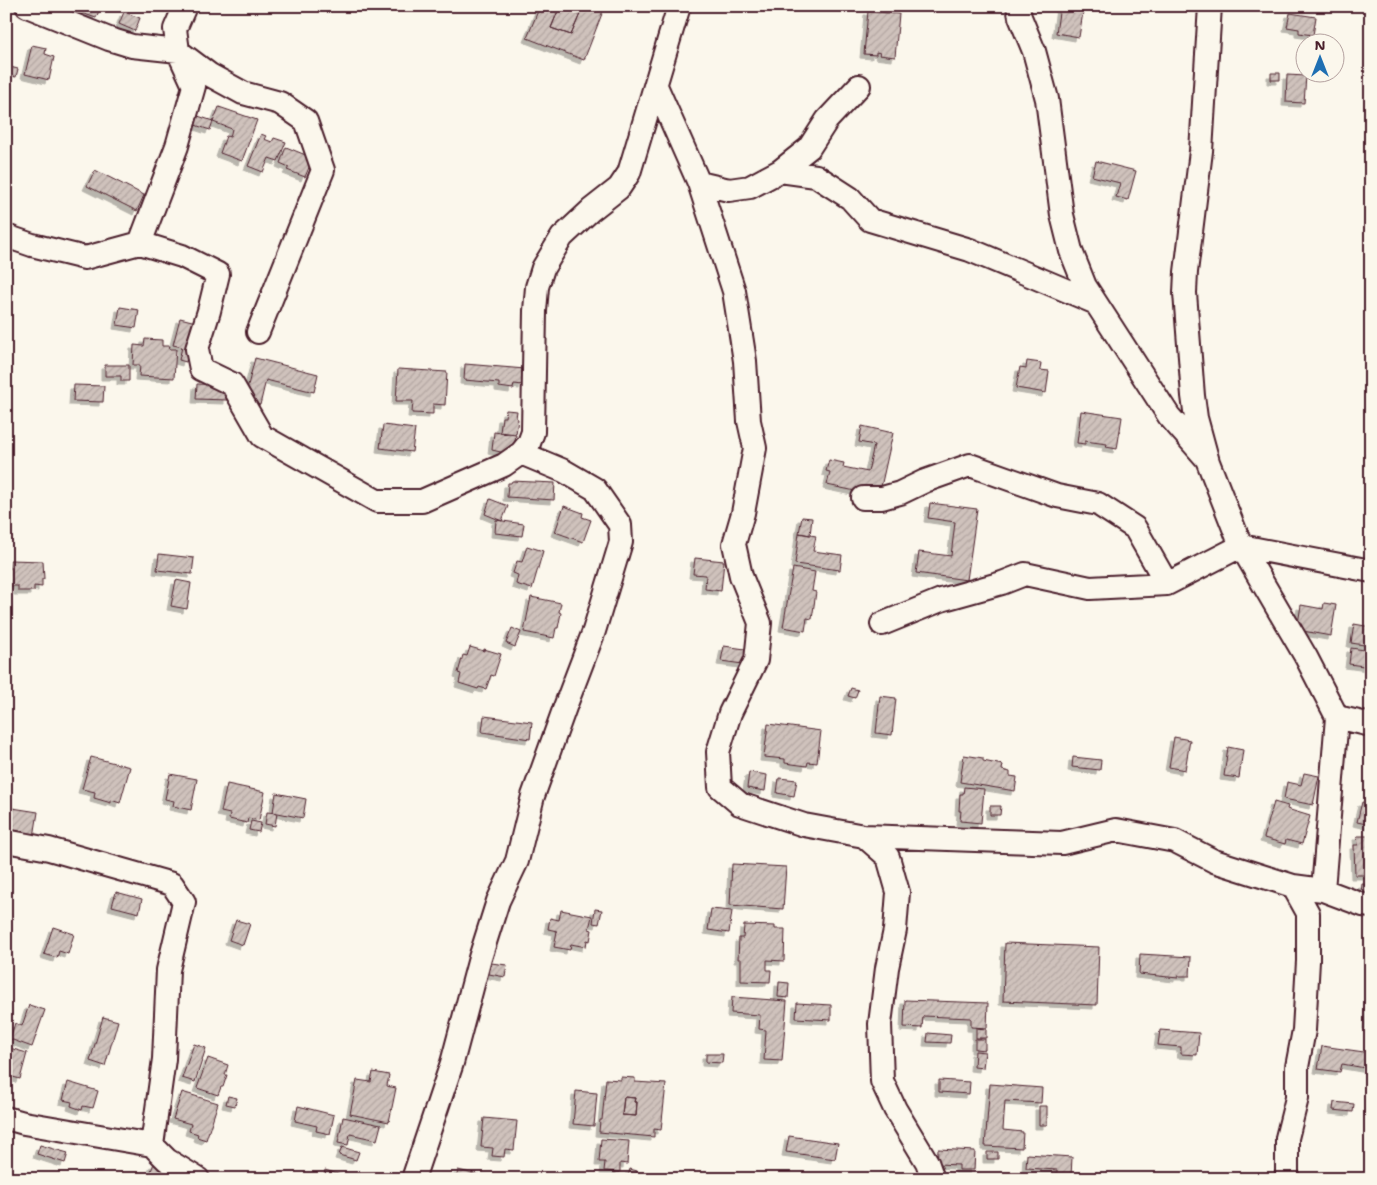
<svg xmlns="http://www.w3.org/2000/svg" width="1377" height="1185" font-family="'Shantell Sans',sans-serif">
<style>
.building{fill:url(#building-hatch);stroke:#4a1f2b;fill-rule:evenodd;filter:url(#shadow)}
.lines{fill:none;stroke-linecap:round;stroke-linejoin:round}
.minor-casing{stroke:#4a1f2b;stroke-width:26}
.minor{stroke:#fbf7ec;stroke-width:22}
</style>
<defs>
<pattern id="building-hatch" width="6" height="6" patternUnits="userSpaceOnUse" patternTransform="scale(1.25)"><rect width="6" height="6" fill="#cfc2bc"/><path d="M-1 1l2-2M0 6l6-6M5 7l2-2" fill="none" stroke="#b3a6a2"/></pattern>
<filter id="shadow"><feDropShadow dx="-4" dy="4" stdDeviation="0" flood-color="#0004"/></filter>
</defs>
<rect width="100%" height="100%" fill="#fbf7ec"/>
<filter id="ink" filterUnits="userSpaceOnUse"><feTurbulence type="fractalNoise" baseFrequency=".02" numOctaves="2"/><feDisplacementMap in="SourceGraphic" scale="10" xChannelSelector="R" yChannelSelector="G"/><feConvolveMatrix kernelMatrix="1 2 1 2 8 2 1 2 1" color-interpolation-filters="sRGB"/></filter>
<g filter="url(#ink)">
<path class="building" d="M81 6H101L96 18 79 12Z
M540 6H560L551 28 571 35 580 14 560 6H605L584 60 527 38Z
M560 6 580 14 571 35 551 28Z
M1060 6H1084L1079 37 1056 33Z
M868 11 899 14 895 57 879 55 880 53 876 52V55L864 54Z
M124 12 140 18 135 31 119 24Z
M1290 13 1316 17 1313 35 1299 33V29L1287 27Z
M32 45 46 48 45 54 54 57 49 80 25 74Z
M6 66 18 69 16 77 6 75Z
M1271 73H1280V80H1271Z
M1287 75 1306 76 1304 103 1286 102Z
M219 107 257 120 242 161 220 153 226 136 230 137 232 129 213 122Z
M198 116 213 121 210 130 195 125Z
M261 134 266 136 264 139 272 142 274 138 286 142 278 161 269 158 263 172 248 166Z
M286 147 313 158 305 177 287 170 289 167 280 163Z
M1096 161 1136 171 1128 200 1116 197 1120 183 1092 176Z
M95 170 144 195 137 211 87 186Z
M120 307 139 310 136 328 117 325Z
M180 318 196 322 186 362 179 360 182 347 173 345Z
M145 339 162 340V346H170L169 349H176L174 378 139 376 140 365H133L134 345 144 346Z
M255 358 318 374 314 392 266 380 260 405 244 401Z
M1027 361 1041 363 1040 370 1049 371 1046 393 1016 388 1020 367 1026 368Z
M465 364 525 369 523 385 514 384 513 389 499 387V383L464 380Z
M105 365H129V381H121V376H105Z
M398 369 447 372 445 405 433 404V414L412 413 413 401H396Z
M197 384 227 385V400L196 399Z
M74 385 104 386 103 402 73 401Z
M506 410 517 411 516 418 518 419 516 434 500 432 502 417H505Z
M1081 411 1122 417 1117 449 1106 447 1107 444 1085 441V444L1077 443Z
M383 425 415 429 412 452 380 448Z
M862 426 893 433 879 496 827 485 830 472 826 471 829 460 844 463 843 467 868 472 874 445 859 442Z
M494 432 516 435 513 453 509 454 492 450Z
M512 481 555 483 554 500 507 497 508 483H511Z
M490 499 508 506 502 521 485 514Z
M930 503 977 509 967 580 916 573 919 552 951 556 955 522 928 518Z
M564 506 583 513 582 517 591 520 583 542 555 532Z
M802 517 812 518 810 535 799 533Z
M496 520 524 524 522 536 495 533Z
M799 533 816 536 813 551 842 555 840 570 795 564Z
M527 546 543 551 532 589 516 584 518 575 513 573 517 561 522 562Z
M159 554 194 558 192 574 157 570Z
M695 558 724 561 721 591 705 589 706 575 693 574Z
M10 560 43 561 44 579H42V587L34 586V591H18V586H9L8 569H10Z
M793 568 815 572 812 591 816 592 812 619 807 618 805 631 783 627Z
M176 580 191 583 187 609 171 606Z
M531 597 561 603 559 612 561 613 558 628H556L554 638 524 632Z
M1324 603 1336 605 1331 636 1297 630 1301 605 1323 609Z
M1354 624 1371 627V646L1351 643Z
M512 628 521 632 515 647 506 643Z
M724 646 752 650 750 665 721 661Z
M470 647 484 651V649L501 654 494 676 491 675 486 689 479 687 478 689 459 683 461 674 458 673 463 655 467 656Z
M1351 648 1371 651V667L1349 664Z
M851 688 858 690 855 698 848 696Z
M880 696 896 698 892 735 876 733Z
M484 716 532 722 530 739 482 732Z
M768 724 821 731 817 763 808 762 807 766 785 763V759L764 757Z
M1174 737 1190 740 1185 770 1169 767Z
M1228 747 1243 750 1239 778 1224 776Z
M964 755 983 758V761L1003 765 1002 770 1010 772V776L1017 777 1015 791 960 782Z
M91 757 130 767 120 803 111 800V803L94 798 95 792 82 789Z
M1073 757 1101 760 1100 770 1072 767Z
M749 772 767 775 765 791 747 788Z
M1304 773 1319 776 1313 805 1284 799 1287 782 1301 785Z
M170 774 197 779 191 810 173 806 174 801 165 799Z
M779 778 797 780 794 796 777 793Z
M227 784 265 792 259 820 248 818 247 823 229 819 230 814 221 812Z
M964 787 984 789 981 823 960 821 961 811H959L960 794H963Z
M276 793 306 799 303 818 273 812Z
M1274 802 1288 806 1287 809 1310 816 1302 844 1286 840 1285 844 1264 838Z
M1362 802 1371 804V825L1357 822Z
M990 806H1001L1000 815H990Z
M6 807 38 812 34 837 6 832Z
M267 812 277 813 275 826 265 824Z
M251 821 261 823 259 832 249 830Z
M1357 836H1371V875H1355L1354 845H1358Z
M732 864 786 867 783 909 730 905Z
M1362 884 1371 885V893H1361Z
M116 892 142 899 139 913 112 906Z
M595 909 602 910 599 924 593 923Z
M711 909 732 911 729 933 708 930Z
M561 910 592 916 589 929 592 930 590 941 587 940 586 947 571 944 570 950 554 947 557 931 548 929 550 918 559 920Z
M236 920 250 924 243 945 229 940Z
M744 925 775 926V929H785L784 961 767 960V970H771L770 982 741 981V959H738L739 938H743Z
M53 927 74 934 68 954 59 951 57 958 44 954Z
M1005 943 1099 947 1097 1005 1003 1001Z
M1140 954 1191 957 1190 976H1178V978L1139 974Z
M491 963 507 965 505 977 489 974Z
M779 982 789 983 788 998 778 997Z
M732 997 787 1001 782 1061 764 1060 766 1030 759 1029 760 1015 731 1013Z
M905 1000 988 1003 987 1028 971 1027V1018L923 1016 922 1028 904 1027Z
M1369 1000H1371V1025H1367Z
M797 1003 831 1005V1020L796 1018Z
M29 1005 45 1010 32 1047 10 1039 15 1023 22 1026Z
M103 1017 118 1021 105 1066 90 1061Z
M976 1028 986 1029V1038H976Z
M1160 1030 1199 1033 1197 1055 1181 1054V1047L1158 1045Z
M928 1033 951 1035 950 1043 927 1042Z
M975 1039H985V1050L975 1049Z
M194 1044 206 1048 195 1082 182 1078Z
M1322 1046 1371 1053V1069L1342 1064 1340 1072 1318 1069Z
M6 1047 27 1053 20 1079 6 1075Z
M975 1051 985 1052 983 1068 974 1067Z
M706 1054H723L722 1063 706 1062Z
M208 1058 228 1065 225 1075H227L223 1087H221L218 1095 197 1088Z
M373 1072 389 1075 387 1086 396 1088 389 1122 350 1114 357 1080 371 1082Z
M621 1077 635 1078V1082L666 1084 661 1130 654 1129V1137L599 1132 600 1120H602L606 1079 621 1080ZM624 1097 635 1098 634 1102H637L636 1116 622 1115Z
M939 1080 970 1082 969 1094 939 1092Z
M68 1082 98 1091 93 1108 83 1106 82 1110 71 1106 72 1102 63 1100Z
M990 1084 1042 1088 1041 1103 1005 1101 1003 1130 1023 1132 1022 1148 985 1146Z
M576 1091 597 1093 594 1126 573 1124Z
M182 1092 218 1103 206 1140 197 1137 198 1134 189 1131 191 1124 173 1119Z
M228 1096 237 1098 235 1106 226 1104Z
M624 1097 635 1098 634 1102H637L636 1116 622 1115Z
M1334 1102 1354 1104 1353 1112 1333 1110Z
M298 1106 334 1115 330 1134 316 1131 317 1126 295 1121Z
M1039 1106H1047V1125H1039Z
M343 1117 381 1125 377 1140 350 1134 348 1145 338 1143Z
M484 1118 517 1121 514 1150 505 1149 504 1157 492 1156 493 1148 481 1147Z
M789 1136 838 1143 835 1159 786 1152Z
M601 1139 629 1141 627 1164 620 1163V1172L604 1171 605 1162H599Z
M40 1145 68 1153 65 1163 37 1154Z
M342 1147 359 1152 356 1160 339 1155Z
M938 1149 975 1151 974 1170H959V1165L937 1164Z
M987 1152H998V1159H987Z
M1027 1154 1072 1157 1071 1177 1057 1176V1170L1026 1168Z
M154 1163 168 1168 165 1179H148Z
M630 1169 637 1171 635 1179H627Z
M325 1170 354 1179H323Z
M458 1170 495 1179H456Z"/>
<g class="lines">
<defs>
<path id="minor" d="M27 6 109 39 132 46 178 51 210 75 243 93 280 103 306 121 323 170 258 332
M1018 6 1020 17 1034 51 1047 99 1062 215 1071 251 1085 286 1169 416 1205 457
M1210 6 1201 151 1186 272 1185 293 1193 396 1196 418 1208 462 1241 546 1306 657 1337 717 1323 890 1363 905 1371 906
M656 86 699 183 734 291 745 361 749 421 755 448 743 513 734 544 741 576 760 623 756 660 730 713 718 752 720 787 740 804 804 825 864 836 888 857 898 892 895 930 887 968 880 1024 882 1081 895 1109 927 1162 933 1179
M780 171 809 148 827 120 859 86
M699 183 729 190 750 187 780 171 816 176 850 198 870 220 970 250 1094 302
M6 236 32 245 85 258 140 243 177 146 194 86 178 51 175 29 185 6
M140 243 182 256 218 274 209 311 197 349 201 369 232 384 262 436 377 501H422L504 465 521 453 529 443 533 432 535 311 537 287 543 268 562 237 591 210 619 188 629 173 679 6
M863 498H882L900 493 925 481 970 465 1057 496 1098 504 1135 528 1167 584
M882 624 941 600 1002 583 1025 574 1090 588 1167 584 1241 546 1371 571
M1337 717 1371 725
M864 836 1062 843 1116 830 1175 841 1214 861 1293 886 1323 890
M6 841 49 849 172 884 184 902 168 970 164 1059 152 1145
M6 1118 24 1123 152 1145 167 1160 198 1179
M413 1179 452 1063 480 958 498 901 517 861 533 796 565 707 594 631 621 542 620 525 595 489 564 471 521 453
M1287 1179V1138L1297 1098V1067L1304 1030 1308 961V913L1293 886"/>
</defs>
<use href="#minor" class="minor-casing"/>
<use href="#minor" class="minor"/>
</g>
</g>
<rect width="1377" height="1185" fill="none" stroke="#fbf7ec" stroke-width="25"/>
<rect x="12" y="12" width="1352" height="1160" fill="none" stroke="#4a1f2b" stroke-width="2" filter="url(#ink)"/>
<g transform="translate(1320 58)"><circle r="24" fill="#fbf7ec" stroke="#b4a19f"/>
<path d="M0-4L9 19L0 12L-9 19Z" fill="#1f6fb2"/>
<text y="-8" font-size="14" font-weight="bold" text-anchor="middle" fill="#4a1f2b">N</text>
</g>
</svg>
